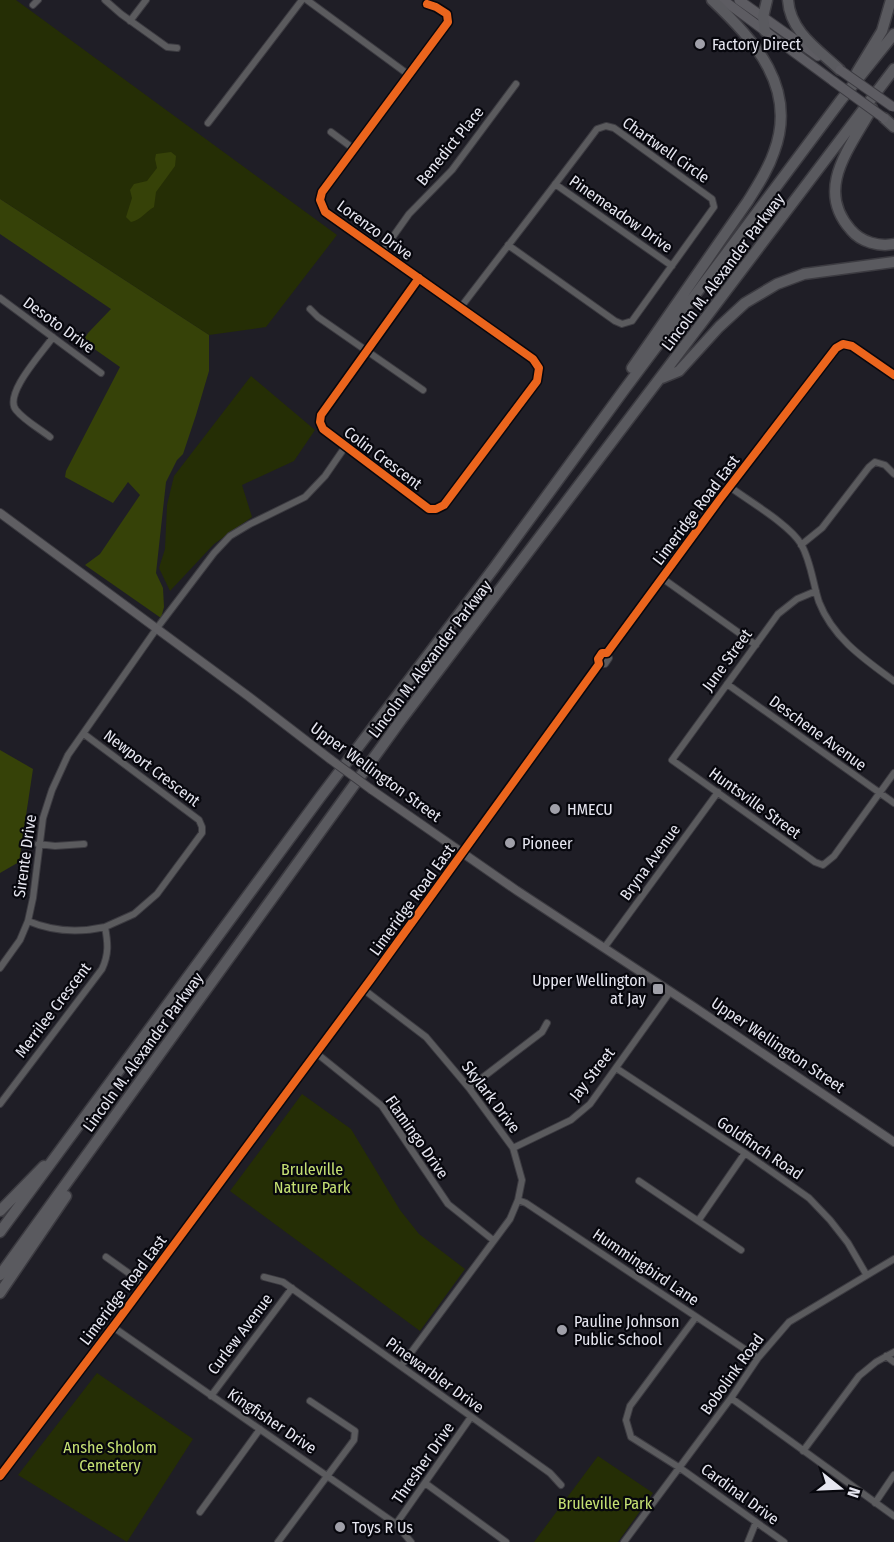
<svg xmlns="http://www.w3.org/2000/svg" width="894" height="1542" font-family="'Fira Sans Condensed',sans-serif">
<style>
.green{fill:#252e05}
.forest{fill:#364208}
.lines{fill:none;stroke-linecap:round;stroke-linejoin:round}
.street-casing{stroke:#3c3b41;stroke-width:8}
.secondary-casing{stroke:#3c3b41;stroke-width:10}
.primary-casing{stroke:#3c3b41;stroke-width:11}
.highway-casing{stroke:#3c3b41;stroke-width:13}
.street{stroke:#5b5b5e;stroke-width:6}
.secondary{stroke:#5f5e62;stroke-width:8}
.primary{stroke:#5d5c62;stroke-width:9}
.highway{stroke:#5a5a5f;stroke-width:10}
.secondary-bridge-casing{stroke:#3c3b41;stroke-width:10;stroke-linecap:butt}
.primary-bridge-casing{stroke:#3c3b41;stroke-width:11;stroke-linecap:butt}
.secondary-bridge{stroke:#5f5e62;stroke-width:8}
.primary-bridge{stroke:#5d5c62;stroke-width:9}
.cycleway-casing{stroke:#07070d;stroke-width:11}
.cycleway{stroke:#eb651d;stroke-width:8}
.poi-dot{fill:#a0a0a9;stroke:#07070d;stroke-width:2}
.labels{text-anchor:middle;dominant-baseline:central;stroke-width:4.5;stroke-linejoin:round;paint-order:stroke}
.poi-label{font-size:16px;fill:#e6e6f0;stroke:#07070d;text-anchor:start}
.street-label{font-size:16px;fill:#e6e6f0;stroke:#07070d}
.park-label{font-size:16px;fill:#c5e073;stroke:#07070d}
</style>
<rect width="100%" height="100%" fill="#1f1e26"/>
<path class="green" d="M0 0H16L337 235 266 327 209 335 0 199Z
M251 376 315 430 294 461 242 485 252 517 214 544 170 591 159 568 165 549 167 505 174 476Z
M302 1094 351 1129 400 1210 419 1234 465 1269 420 1331 230 1191Z
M97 1373 193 1439 127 1542 18 1475Z
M598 1456 653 1493 618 1542H534Z"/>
<path class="forest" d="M171 152 176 156 175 166 156 192 154 207C145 212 141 220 131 222L126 217 132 198 130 190 134 184 147 181 157 168 155 159 156 154Z
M0 199 209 335V371L196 415 183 454 177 460 166 482 156 573 163 588 164 607 161 618 85 565 100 554 140 495 128 482 113 503 65 477 66 471 120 367 83 341 88 333 111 309 0 234Z
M0 750 33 769 19 862 0 873Z"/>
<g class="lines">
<defs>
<path id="street" d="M105 0 121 14 167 47 177 48
M307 0 409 75
M33 5 38 0
M130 21 146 0
M208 123 302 0
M331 132 354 149
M555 184 672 266
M382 252 409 214 452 170 516 84
M419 278 321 415 320 422 323 429 429 509H436L444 505 537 381 539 368 533 359 325 212 320 200 322 192 448 22 447 14 436 7 427 4
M0 298 101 373
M461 307C506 248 552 189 597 129L606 126 614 128 712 199 714 207 632 321 622 324 615 321 508 245
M310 309 318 317 423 390
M50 437C40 429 25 421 16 410 3 394 43 352 53 337
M730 487C749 501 790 525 801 544 811 561 813 584 819 602 833 638 864 659 894 681
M801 545 822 528 869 467 875 462 885 465 894 474
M662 578 756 645
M816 591 797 599 778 614 672 760 815 862 823 865 834 856 894 773
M599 664H605L609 658 607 653
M727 684 894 803
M38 844 55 846 84 844
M28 921C54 932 78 933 105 927
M604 948 718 792
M0 968 20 940 28 921 33 898 43 818 52 790 68 755 157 628 214 553 230 536 250 524 305 497 325 476 345 447
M363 989 426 1037 469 1088 513 1148 522 1180 518 1200 510 1219 401 1366
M315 1052 382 1106 448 1204 493 1240
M616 1068 745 1153 809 1198 830 1220 848 1243 866 1274
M469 1088 542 1032 547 1023
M0 1104 102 969C109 954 108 943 105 927L134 914 157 894 202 833V827L199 820 84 734
M513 1148 571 1120 590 1104 670 992
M639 1181 741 1250
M518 1200 526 1203 758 1358
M698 1221 745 1153
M106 1257 144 1284
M264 1277 283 1282 550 1473 561 1485
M696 1317 630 1406 626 1420 631 1437 680 1468 784 1542
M113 1327 396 1524 411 1542
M886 1356 894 1362
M211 1396 292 1288
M731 1398 894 1516
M803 1451 859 1376 876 1362 894 1352
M0 1476 113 1327 371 979 599 664 598 659 602 653H607L720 499 836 348 843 344 852 346 894 375
M425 1483 506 1542
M875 1503 894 1475
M200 1512 260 1429
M396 1524 471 1417
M278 1542 354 1440 355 1431 310 1401
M624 1542 731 1398 758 1358 789 1322 894 1259
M748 1542 756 1522"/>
<path id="secondary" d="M0 513 248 696 330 759
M372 790 516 890 694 1007 894 1142"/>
<path id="primary" d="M723 0 833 81
M739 0 818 56"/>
<path id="highway" d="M788 0C790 32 819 50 840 70
M765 31 763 17 767 0
M857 72 882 31 891 0
M872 108C850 148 814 189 851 230 861 242 879 247 894 244
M884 118 894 127
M632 368 748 201C758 185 768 170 774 152 798 88 755 41 712 0
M662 378 679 371 719 327 745 303 777 284 804 274 894 262
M0 1211 44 1166
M0 1232 321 796 494 568 624 390 841 100 894 34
M0 1275 401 720 894 69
M0 1293 66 1196"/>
</defs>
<use href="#street" class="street-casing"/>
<use href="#secondary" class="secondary-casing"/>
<use href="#primary" class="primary-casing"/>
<use href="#highway" class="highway-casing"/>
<use href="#street" class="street"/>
<use href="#secondary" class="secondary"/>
<use href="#primary" class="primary"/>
<use href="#highway" class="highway"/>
<defs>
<path id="secondary-bridge" d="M330 759 372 790"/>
<path id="primary-bridge" d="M840 70 893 107
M833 81 884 118"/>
</defs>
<use href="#secondary-bridge" class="secondary-bridge-casing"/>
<use href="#primary-bridge" class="primary-bridge-casing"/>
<use href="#secondary-bridge" class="secondary-bridge"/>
<use href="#primary-bridge" class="primary-bridge"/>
<defs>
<path id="cycleway" d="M419 278 321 415 320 422 323 429 429 509H436L444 505 537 381 539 368 533 359 325 212 320 200 322 192 448 22 447 14 436 7 427 4
M0 1476 113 1327 371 979 599 664 598 659 602 653H607L720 499 836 348 843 344 852 346 894 375"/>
</defs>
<use href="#cycleway" class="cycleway-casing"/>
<use href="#cycleway" class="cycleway"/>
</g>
<g class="poi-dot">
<circle cx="700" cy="44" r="6"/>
<circle cx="555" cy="809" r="6"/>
<circle cx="510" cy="843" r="6"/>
<rect x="652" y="983" width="12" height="12" rx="3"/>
<circle cx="562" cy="1330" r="6"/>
<circle cx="340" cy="1527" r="6"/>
</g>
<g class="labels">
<g class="poi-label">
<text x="712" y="44">Factory Direct</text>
<text x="567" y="809">HMECU</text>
<text x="522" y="843">Pioneer</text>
<text x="646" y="980" text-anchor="end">Upper Wellington<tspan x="646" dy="18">at Jay</tspan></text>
<text x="574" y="1321">Pauline Johnson<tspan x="574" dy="18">Public School</tspan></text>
<text x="352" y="1527">Toys R Us</text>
</g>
<g class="street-label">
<text transform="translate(450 146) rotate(-51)">Benedict Place</text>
<text transform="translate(666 150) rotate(35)">Chartwell Circle</text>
<text transform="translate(621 214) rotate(35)">Pinemeadow Drive</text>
<text transform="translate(375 230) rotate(36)">Lorenzo Drive</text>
<text transform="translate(723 272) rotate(-53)">Lincoln M. Alexander Parkway</text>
<text transform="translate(59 325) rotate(36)">Desoto Drive</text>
<text transform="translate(383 458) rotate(37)">Colin Crescent</text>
<text transform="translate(696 510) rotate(-53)">Limeridge Road East</text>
<text transform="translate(430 659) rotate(-53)">Lincoln M. Alexander Parkway</text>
<text transform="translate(727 660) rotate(-54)">June Street</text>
<text transform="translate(818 733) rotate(36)">Deschene Avenue</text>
<text transform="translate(152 768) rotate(37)">Newport Crescent</text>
<text transform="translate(376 772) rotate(36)">Upper Wellington Street</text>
<text transform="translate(755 803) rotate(36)">Huntsville Street</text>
<text transform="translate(25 856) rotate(-82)">Sirente Drive</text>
<text transform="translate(650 862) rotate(-54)">Bryna Avenue</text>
<text transform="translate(412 900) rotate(-54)">Limeridge Road East</text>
<text transform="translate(53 1010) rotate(-53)">Merrilee Crescent</text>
<text transform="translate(778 1045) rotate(34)">Upper Wellington Street</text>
<text transform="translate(143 1052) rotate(-54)">Lincoln M. Alexander Parkway</text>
<text transform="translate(592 1074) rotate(-52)">Jay Street</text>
<text transform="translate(491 1097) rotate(53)">Skylark Drive</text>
<text transform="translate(417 1137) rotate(55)">Flamingo Drive</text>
<text transform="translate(760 1148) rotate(34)">Goldfinch Road</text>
<text transform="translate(646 1267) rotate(34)">Hummingbird Lane</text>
<text transform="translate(123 1290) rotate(-53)">Limeridge Road East</text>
<text transform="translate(240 1334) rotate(-53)">Curlew Avenue</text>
<text transform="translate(732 1374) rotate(-54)">Bobolink Road</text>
<text transform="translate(435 1375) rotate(36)">Pinewarbler Drive</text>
<text transform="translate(272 1421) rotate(34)">Kingfisher Drive</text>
<text transform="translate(423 1463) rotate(-55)">Thresher Drive</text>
<text transform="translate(740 1494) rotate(36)">Cardinal Drive</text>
</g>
<g class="park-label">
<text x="312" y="1169">Bruleville<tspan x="312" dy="18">Nature Park</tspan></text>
<text x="110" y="1447">Anshe Sholom<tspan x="110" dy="18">Cemetery</tspan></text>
<text x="605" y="1503">Bruleville Park</text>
</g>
</g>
<g transform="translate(840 1488) rotate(108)" stroke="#07070d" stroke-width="4.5" paint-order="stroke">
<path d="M0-4.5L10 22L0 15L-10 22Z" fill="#e6e6f0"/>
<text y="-9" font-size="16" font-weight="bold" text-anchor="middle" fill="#e6e6f0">N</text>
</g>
</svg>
